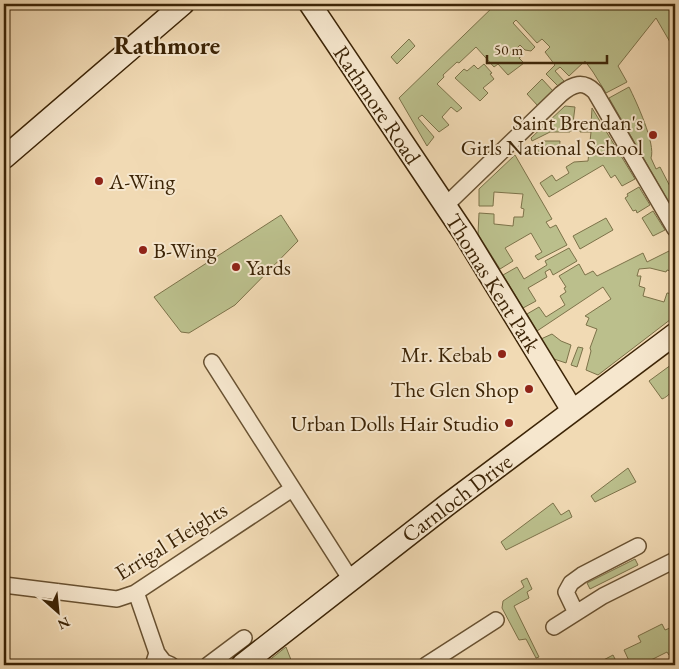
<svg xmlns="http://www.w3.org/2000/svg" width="679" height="669" font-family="'EB Garamond',serif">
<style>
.green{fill:#bbbf8c;stroke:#7c7249}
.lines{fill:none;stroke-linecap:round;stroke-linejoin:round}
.street-casing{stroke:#695232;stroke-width:18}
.secondary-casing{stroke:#3c2406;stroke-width:24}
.street{stroke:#f6e7ce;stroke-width:15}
.secondary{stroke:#f6e7ce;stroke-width:21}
.poi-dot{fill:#8f2418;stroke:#f6e7ce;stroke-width:2}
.labels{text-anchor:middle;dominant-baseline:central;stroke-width:4;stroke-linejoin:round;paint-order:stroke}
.street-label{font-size:22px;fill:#3c2406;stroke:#f6e7ce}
.poi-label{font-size:22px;fill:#3c2406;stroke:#f6e7ce;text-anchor:end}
.quarter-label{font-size:25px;font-weight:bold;fill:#3c2406;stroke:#f6e7ce}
</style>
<rect width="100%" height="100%" fill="#f1dab4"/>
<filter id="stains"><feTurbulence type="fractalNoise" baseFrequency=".004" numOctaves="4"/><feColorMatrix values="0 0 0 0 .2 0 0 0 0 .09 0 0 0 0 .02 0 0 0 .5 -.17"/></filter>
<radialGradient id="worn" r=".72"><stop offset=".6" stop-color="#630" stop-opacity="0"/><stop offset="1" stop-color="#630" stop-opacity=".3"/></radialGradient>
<path class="green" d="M496 4H675V39L670 42 656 18 618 66 627 82 606 93 593 72 585 61 569 76 560 67 555 71 564 81 558 86 546 74 555 65 545 52 550 47 542 39 537 43 516 20 513 23 535 47 531 51 525 50 520 45 517 48 523 55 519 58 524 63 508 75 498 64 494 67 476 47 459 63 457 62 443 75 444 77 437 84 462 108 457 112 451 107 442 117 449 125 439 132 422 115 418 118 434 137 427 146 399 98Z
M409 39 415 46 397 64 391 57Z
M484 64 492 73 490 74 494 79 483 88 488 93 480 101 455 78 464 69 467 71 474 65 478 69Z
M542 79 553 91 538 106 527 94Z
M629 87C636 101 656 144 651 158L656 169 660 167 675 196V213L609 98Z
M565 106 575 107 572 131 570 130V132H550L532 141 531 138Z
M592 108 635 179 622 186 615 175 611 178 603 165 549 197 540 183 552 175 556 181 569 173 566 167 574 162 588 161 591 132H580V124L591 125Z
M544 141H560L559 152 550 147 539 152 535 146Z
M515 155 552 219 546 222 550 228 556 225 567 245 538 260 535 256 542 252 531 233 505 248 513 261 500 269 478 234 479 213 494 214V224L513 226 514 217H523L524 209 521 208 523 194 494 192 493 206H479V189Z
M639 187 650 205 637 213 636 210 633 211 625 198 628 196 627 194Z
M653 211 665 230 653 236 642 218Z
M281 215 298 241 235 305 189 333 181 332 154 297Z
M606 218 613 230 580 249 573 236Z
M569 248 577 261 553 275 550 269 545 272 547 277 528 288 536 301 523 308 503 275 517 267 524 279 547 265 545 261Z
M675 248V286L672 284 674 272 667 270 666 272 650 268 639 269 637 276H641L639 286 645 288 643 296 664 302 667 293 675 294V316L598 375 586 370 591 351 590 348 597 329 586 325 589 318 585 316 611 299 603 287 537 331 527 314 539 307 546 317 565 305 560 296 566 292 564 288 566 287 559 276 579 264 585 275 593 271 597 276 643 253 647 262Z
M552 334 561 341 571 345 566 363 554 359 541 339Z
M578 347 583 348 577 367 571 365Z
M675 362C675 376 677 393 662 399L649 381Z
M628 468 636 482 595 502 591 496Z
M553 503 561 515 569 510 572 517 506 550 501 542Z
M635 559 638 565 590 589 587 583Z
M527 578 532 589 527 592 529 598 514 606 539 657 536 658 526 639 519 640 502 608 503 601 524 587 521 581Z
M662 624 665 630 675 626V652L669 655 667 652 651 660 653 665H626L630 663 624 650 641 642 638 636Z
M286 647 293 665H263Z
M613 655 618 665H594Z"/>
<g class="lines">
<defs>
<path id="street" d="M445 206 561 94C573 84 583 80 595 92L675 229
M212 362 351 580
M4 585 117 599 135 593 292 489
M135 593 137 595 157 653 153 665
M576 613 566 592 571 583 582 575 638 546
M554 627 603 596 675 560
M157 653 164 662 171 665
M208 665 244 638
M426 665 496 620"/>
<path id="secondary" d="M310 4 465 235 572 410
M4 158 183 4
M242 665 447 505 675 334"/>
</defs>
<use href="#street" class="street-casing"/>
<use href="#secondary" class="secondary-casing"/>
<use href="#street" class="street"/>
<use href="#secondary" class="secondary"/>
</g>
<g class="poi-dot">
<circle cx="653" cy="135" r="5"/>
<circle cx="99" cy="181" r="5"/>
<circle cx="143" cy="250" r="5"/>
<circle cx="236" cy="267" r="5"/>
<circle cx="502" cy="354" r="5"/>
<circle cx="529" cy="389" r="5"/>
<circle cx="509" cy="423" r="5"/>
</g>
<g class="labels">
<g class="street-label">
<text transform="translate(377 105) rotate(56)">Rathmore Road</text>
<text transform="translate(493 283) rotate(58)">Thomas Kent Park</text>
<text transform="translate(457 498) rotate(-37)">Carnloch Drive</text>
<text transform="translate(171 541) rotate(-32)">Errigal Heights</text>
</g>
<g class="poi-label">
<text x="643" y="122">Saint Brendan's<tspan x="643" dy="25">Girls National School</tspan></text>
<text x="109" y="181" text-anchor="start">A-Wing</text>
<text x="153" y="250" text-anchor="start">B-Wing</text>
<text x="246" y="267" text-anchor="start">Yards</text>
<text x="492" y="354">Mr. Kebab</text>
<text x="519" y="389">The Glen Shop</text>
<text x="499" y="423">Urban Dolls Hair Studio</text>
</g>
<g class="quarter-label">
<text x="167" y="45">Rathmore</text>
</g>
</g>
<rect width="679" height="669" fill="none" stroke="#f1dab4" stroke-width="20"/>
<rect x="5" y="5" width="669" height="659" fill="none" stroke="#3c2406" stroke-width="2.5"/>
<rect x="10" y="10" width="659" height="649" fill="none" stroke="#3c2406"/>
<g transform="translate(58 612) rotate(153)" stroke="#f6e7ce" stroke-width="4" paint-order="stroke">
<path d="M0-4L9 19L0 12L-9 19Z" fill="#3c2406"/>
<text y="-8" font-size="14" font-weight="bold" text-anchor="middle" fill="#3c2406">N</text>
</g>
<path d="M487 55v8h120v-8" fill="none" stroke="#3c2406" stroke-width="2.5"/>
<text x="494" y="55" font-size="15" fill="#3c2406" stroke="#f6e7ce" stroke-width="4" paint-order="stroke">50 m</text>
<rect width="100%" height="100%" filter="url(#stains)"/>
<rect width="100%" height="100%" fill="url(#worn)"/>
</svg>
